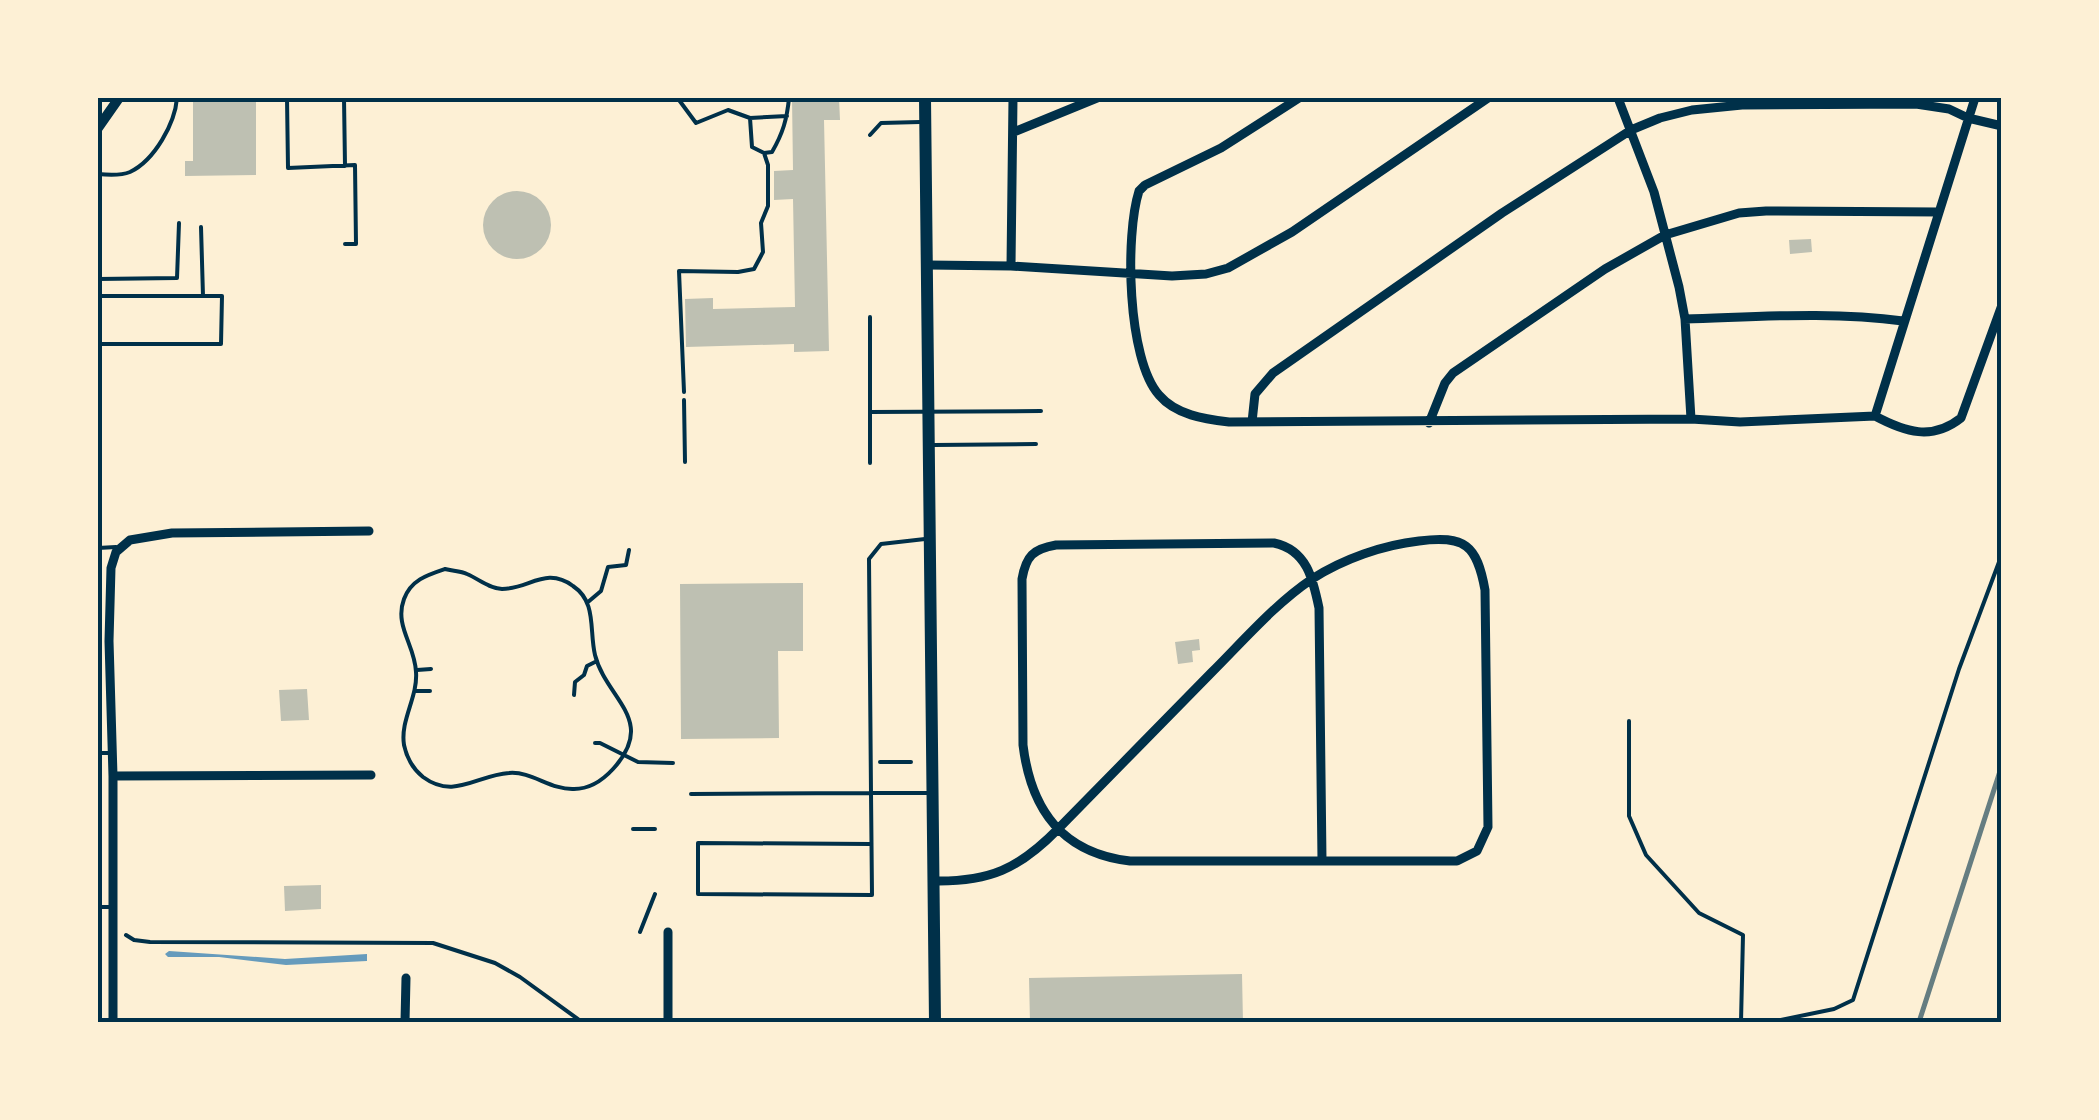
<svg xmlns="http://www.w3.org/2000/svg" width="2099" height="1120" font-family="Quicksand,sans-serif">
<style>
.water{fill:#669bbc}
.building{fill:#bec0b2}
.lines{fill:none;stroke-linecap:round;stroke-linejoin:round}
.path{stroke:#003049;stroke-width:4}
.service{stroke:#003049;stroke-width:4}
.minor{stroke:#003049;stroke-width:9}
.tertiary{stroke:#003049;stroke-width:10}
.secondary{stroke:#003049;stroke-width:12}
.rail{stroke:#657d81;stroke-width:5}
.neatline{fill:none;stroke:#003049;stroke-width:4}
</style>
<rect width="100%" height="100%" fill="#fdf0d5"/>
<path class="water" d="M169 951 285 959 367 954V961L286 965 219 957H168L165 954Z"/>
<path class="building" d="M193 98H256V175L185 176V161H193Z
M792 98H839L840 120H824L829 351 794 352V344L686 347 685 299 713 298V309L795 307 793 199 774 200V171L793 170Z
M483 225a34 34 0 1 1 68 0a34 34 0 1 1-68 0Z
M1811 239 1812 252 1790 254 1789 240Z
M803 583V651H778L779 738 681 739 680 584Z
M1199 639 1200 650 1192 651 1193 662 1178 664 1175 642Z
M307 689 309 720 281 721 279 690Z
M321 885V909L285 911 284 886Z
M1242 974 1243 1022H1030L1029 978Z"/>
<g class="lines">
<path class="path" d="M679 100 696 123 728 110 750 118
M787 116 750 118 752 147 764 153 772 152C783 133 787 119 789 98
M98 279 177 278 179 223
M684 392 679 271 738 272 754 269 763 252 761 223 768 206V165L764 153
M445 569C452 571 461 571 467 574 479 579 488 588 502 589 529 589 546 566 573 586 597 602 589 630 595 655 606 699 658 720 613 769 602 781 590 789 574 789 550 790 532 771 509 773 477 775 454 800 423 777 413 769 407 759 404 745 400 720 418 697 416 672 415 645 394 626 404 599 411 580 427 575 445 569Z
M588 602 601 591 608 567 626 565 629 550
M417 670 431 669
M415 691H430
M574 695 575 682 584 675 587 666 597 661
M595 743H600L638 762 673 763
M880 762H911
M633 829H655
M640 932 655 894
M126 935 134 940 150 942 433 943 495 963 520 977 582 1022"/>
<path class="service" d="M287 98 288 168 355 165 356 244H345
M344 98 345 166
M870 135 881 123 920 122
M98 174C108 175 120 176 130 172 155 160 175 123 177 98
M201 227 203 296
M98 296H222L221 344H98
M870 317V463
M684 400 685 462
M870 412 1041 411
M934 445 1036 444
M98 548 116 547
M1629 721V816L1646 855 1699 913 1743 935 1741 1022
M98 753H113
M691 794 871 793 869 559 881 544 925 539
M871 844 698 843V894L872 895 871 793H928
M98 907H112
M1771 1022 1834 1009 1853 1000 1959 669 2002 554"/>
<path class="minor" d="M1299 98 1221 148 1145 185 1139 191C1125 235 1127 359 1159 395 1176 415 1204 419 1229 422L1691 419 1740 422 1875 416
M1618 98 1654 192 1679 287 1685 319 1691 419
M1014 132 1097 98
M928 265 1011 266 1172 276 1206 274 1228 268 1292 232 1488 98
M1011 266 1013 98
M1685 319C1757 317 1831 311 1903 321
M1875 416 1975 98
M1875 416C1905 432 1932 441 1961 418L2002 305
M1252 422 1255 394 1273 373 1502 213 1631 130 1660 118 1692 110 1742 105 1916 104 1949 109 1968 118 2002 126
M1429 423 1445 383 1453 373 1605 269 1665 235 1739 213 1766 211 1939 212
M113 776 371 775
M934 881C989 882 1019 869 1058 829 1109 777 1161 724 1212 672 1244 640 1275 604 1312 579 1343 559 1383 545 1419 541 1465 535 1477 545 1485 590L1488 827 1477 851 1457 861H1130C1062 853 1031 810 1023 745L1022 579C1026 556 1033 549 1056 545L1274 543C1307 550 1313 579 1319 608L1322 860
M113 1022V776L109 641 111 568 116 552 130 540 172 533 369 531
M405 1022 406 978
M668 1022V932"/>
<path class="tertiary" d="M98 128 119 98"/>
<path class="secondary" d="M925 98 935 1022"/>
<path class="rail" d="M1919 1022 2002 765"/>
</g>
<rect width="2099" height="1120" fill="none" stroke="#fdf0d5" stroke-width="200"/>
<rect x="100" y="100" width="1899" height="920" class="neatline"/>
</svg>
